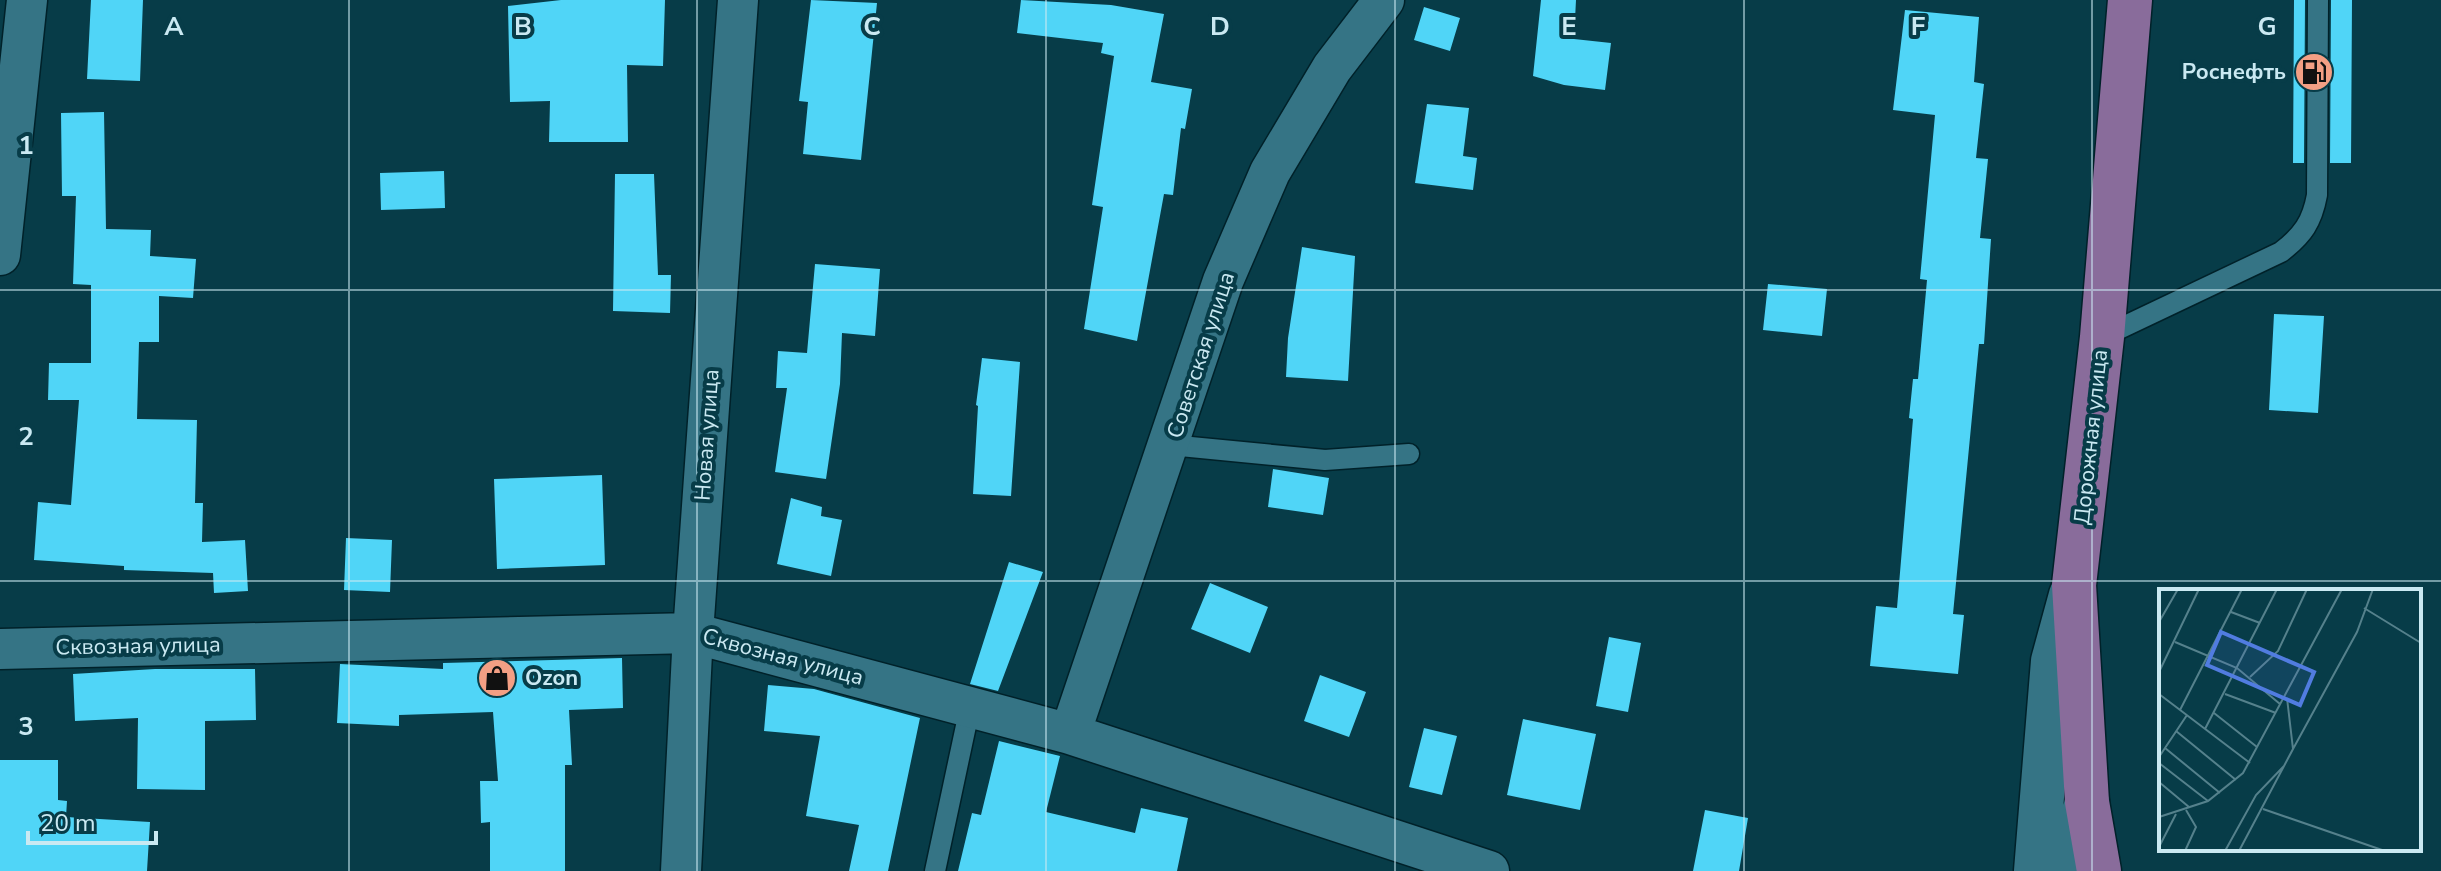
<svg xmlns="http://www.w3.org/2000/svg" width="2441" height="871" font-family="'Nunito Sans',sans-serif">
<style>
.building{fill:#50d5f7}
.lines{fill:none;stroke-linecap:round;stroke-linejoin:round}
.lane-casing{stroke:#002129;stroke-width:23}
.street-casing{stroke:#002129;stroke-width:43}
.secondary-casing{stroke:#002129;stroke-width:47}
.primary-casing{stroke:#002129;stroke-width:47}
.lane{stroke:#357485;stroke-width:20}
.street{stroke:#357485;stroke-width:40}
.secondary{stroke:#357485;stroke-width:44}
.primary{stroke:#896c9b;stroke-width:44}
.grid{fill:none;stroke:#cae9f2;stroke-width:2;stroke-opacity:0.55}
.labels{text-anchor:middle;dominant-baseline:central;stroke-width:8;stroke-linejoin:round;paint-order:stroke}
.poi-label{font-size:22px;font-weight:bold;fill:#cae9f2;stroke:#073c48;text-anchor:end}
.street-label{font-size:22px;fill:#cae9f2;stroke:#073c48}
.inset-road{fill:none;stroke:#55818c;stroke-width:2}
.view{fill:#517ce0;fill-opacity:0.15;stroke:#517ce0;stroke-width:4}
.inset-edge{fill:none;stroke:#cae9f2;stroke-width:4}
.grid-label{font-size:26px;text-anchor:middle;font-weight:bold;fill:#cae9f2;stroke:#073c48;stroke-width:8;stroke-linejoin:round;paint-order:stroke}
</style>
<rect width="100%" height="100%" fill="#073c48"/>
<path class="building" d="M91 0H143L140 81 87 79Z
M561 0H665L663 66 627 65 628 142H549L550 101 510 102 508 6Z
M811 0 877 3 861 160 803 154 808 102 799 101Z
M1021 0 1111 5 1164 14 1151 82 1192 89 1185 129 1181 128 1173 195 1164 194 1137 341 1084 329 1103 207 1092 205 1114 56 1101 53 1103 43 1017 33Z
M1541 0H1576L1574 39 1611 43 1605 90 1564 85 1533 76Z
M2294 0H2305L2304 163H2293Z
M2331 0H2352L2351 163H2330Z
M1424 7 1460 18 1450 51 1414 40Z
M1905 10 1979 17 1974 82 1984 84 1976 158 1988 159 1980 238 1991 239 1984 344H1979L1953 614 1964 615 1958 674 1870 666 1876 606 1897 608 1913 419 1909 418 1913 379H1918L1927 280 1920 279 1935 115 1893 110Z
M1427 104 1469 108 1463 156 1477 158 1473 190 1415 183Z
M104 112 106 229 151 230 150 256 196 259 193 298 159 296V342H139L137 419 197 420 195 503H203L202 542 245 540 248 591 214 593 213 573 124 570V566L34 560 38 502 71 505 79 400H48L49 363H91V285L73 284 76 196H62L61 113Z
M444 171 445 208 381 210 380 173Z
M615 174H654L658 275H671L670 313 613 311Z
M1302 247 1355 256 1348 381 1286 377 1288 338Z
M815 264 880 269 875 336 842 333 840 384 826 479 775 472 787 388H776L778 351 807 353Z
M1768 284 1827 289 1822 336 1763 330Z
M2274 314 2324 316 2318 413 2269 410Z
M982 358 1020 362 1011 496 973 494 978 406 976 405Z
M1273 469 1329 478 1323 515 1268 507Z
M602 475 605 565 497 569 494 479Z
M791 498 822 507 821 516 842 520 831 576 777 564Z
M346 538 392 540 390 592 344 590Z
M1009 562 1043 572 998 691 970 684Z
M1210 583 1268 607 1250 653 1191 629Z
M1609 637 1641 643 1628 712 1596 706Z
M622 658 623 708 569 710 572 765H565V871H490V822L481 823 480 781H498L493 712 399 715V726L337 723 340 664 443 669V663Z
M155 669H255L256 720 205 721V790L137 789 138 718 75 721 73 674Z
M1320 675 1366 692 1349 737 1304 721Z
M768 685 814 689 920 718 888 871H849L859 825 806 816 820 736 764 731Z
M1523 719 1596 734 1580 810 1507 795Z
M1424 728 1457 736 1442 795 1409 787Z
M999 741 1060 756 1046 812 1135 833 1141 808 1188 818 1177 871H958L972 813 981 815Z
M0 760H58V800L67 801 66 817 150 822 147 871H0Z
M1705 810 1748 818 1739 871H1693Z"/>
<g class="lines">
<defs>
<path id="lane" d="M2102 337 2281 252C2303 235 2312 222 2317 195L2318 0
M1170 445 1325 460 1409 454
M935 871 970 707"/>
<path id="street" d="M0 255 27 0
M0 649 693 633 1070 734 1489 871
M1070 734 1223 281 1270 172 1332 68 1384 0
M681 871 693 633 738 0"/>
<path id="secondary" d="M2036 871 2053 661 2071 595
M2068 871 2087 802"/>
<path id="primary" d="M2099 871 2087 802 2074 585 2102 337 2130 0"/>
</defs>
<use href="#lane" class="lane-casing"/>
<use href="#street" class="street-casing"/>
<use href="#secondary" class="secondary-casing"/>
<use href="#primary" class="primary-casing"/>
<use href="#lane" class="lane"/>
<use href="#street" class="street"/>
<use href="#secondary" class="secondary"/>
<use href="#primary" class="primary"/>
</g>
<path class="grid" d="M349 0V871M697 0V871M1046 0V871M1395 0V871M1744 0V871M2092 0V871M0 290H2441M0 581H2441"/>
<defs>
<symbol id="fuel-disc" viewBox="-11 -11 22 22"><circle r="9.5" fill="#f39f84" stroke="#073c48"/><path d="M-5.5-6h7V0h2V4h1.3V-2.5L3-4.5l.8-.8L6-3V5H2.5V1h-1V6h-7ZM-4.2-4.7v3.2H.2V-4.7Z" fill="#111"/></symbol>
<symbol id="shop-disc" viewBox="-11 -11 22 22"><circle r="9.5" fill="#f39f84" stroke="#073c48"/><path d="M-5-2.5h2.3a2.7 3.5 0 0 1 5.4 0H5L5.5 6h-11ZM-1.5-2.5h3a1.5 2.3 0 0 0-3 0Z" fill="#111"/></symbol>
</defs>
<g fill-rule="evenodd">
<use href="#fuel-disc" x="2292" y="50" width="44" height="44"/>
<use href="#shop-disc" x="475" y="656" width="44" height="44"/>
</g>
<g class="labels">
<g class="poi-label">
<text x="2286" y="72">Роснефть</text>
<text x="525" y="678" text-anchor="start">Ozon</text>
</g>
<g class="street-label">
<text transform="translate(1201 355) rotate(-72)">Советская улица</text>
<text transform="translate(707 435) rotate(-86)">Новая улица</text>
<text transform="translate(2091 437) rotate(-84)">Дорожная улица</text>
<text transform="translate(138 646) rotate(-1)">Сквозная улица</text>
<text transform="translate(783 657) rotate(15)">Сквозная улица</text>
</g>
</g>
<g transform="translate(2159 589)">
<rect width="262" height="262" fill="#073c48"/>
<path class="inset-road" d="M205 19 262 54M72 23 101 34M0 33 19 0M16 53 78 79 121 115M0 83 40 0M91 88 119 62 148 0M0 105 91 174M66 105 117 124M21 121 83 0M55 124 98 158M46 140 118 0M17 142 77 191M6 159 61 204M134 160 198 43 214 0M0 168 28 126M0 174 49 212M0 193 30 218M104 220 226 262M0 228 49 212 84 184 183 0M0 258 17 225M26 262 37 238 27 221M66 262 97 206 125 177M80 262 134 160 128 109"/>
<path class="view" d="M62 43 155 83 141 116 48 76Z"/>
<rect width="262" height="262" class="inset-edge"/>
</g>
<g class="grid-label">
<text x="174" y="35">A</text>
<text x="523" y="35">B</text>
<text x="872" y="35">C</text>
<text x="1220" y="35">D</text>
<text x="1569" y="35">E</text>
<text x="1918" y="35">F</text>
<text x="2267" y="35">G</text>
<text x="26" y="154">1</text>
<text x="26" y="445">2</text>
<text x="26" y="735">3</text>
</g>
<path d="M28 831v12h128v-12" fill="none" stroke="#cae9f2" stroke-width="4"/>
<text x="40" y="831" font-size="24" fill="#cae9f2" stroke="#073c48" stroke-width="6" paint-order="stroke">20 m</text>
</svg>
